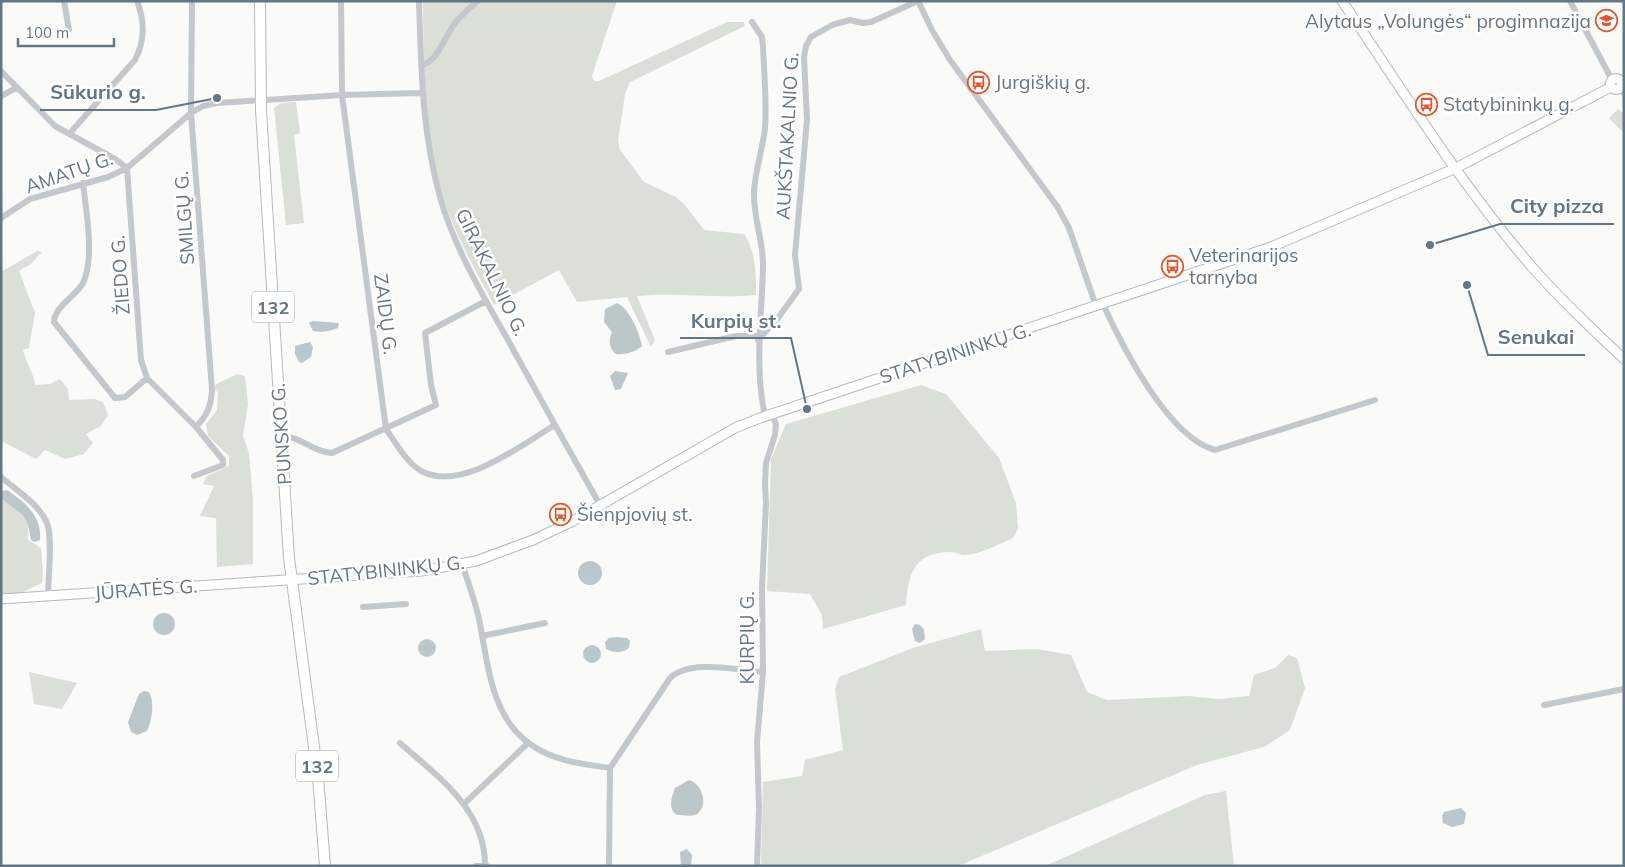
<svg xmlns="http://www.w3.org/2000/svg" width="1625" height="867" font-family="Mulish,sans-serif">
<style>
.green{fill:#dadfd7}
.water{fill:#bbc7cb}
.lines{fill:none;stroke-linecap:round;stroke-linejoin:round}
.secondary-casing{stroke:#b3babf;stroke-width:11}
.primary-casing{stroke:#b5babe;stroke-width:12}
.street{stroke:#c3c8cc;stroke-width:6}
.secondary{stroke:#fff;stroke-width:9}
.primary{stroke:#fff;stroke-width:10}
.labels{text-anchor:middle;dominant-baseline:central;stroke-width:5;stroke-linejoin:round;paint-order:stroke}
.shield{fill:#fff;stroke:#939fa8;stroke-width:1}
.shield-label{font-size:18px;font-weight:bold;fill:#657683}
.poi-label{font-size:19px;fill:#657683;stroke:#fff;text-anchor:start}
.street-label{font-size:19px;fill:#657683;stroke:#fff}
.leader{fill:none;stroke:#657683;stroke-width:2}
.callout-dot{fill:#657683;stroke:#fff;stroke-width:2}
.callout-label{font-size:20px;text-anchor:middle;font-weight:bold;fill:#657683;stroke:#fff;stroke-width:5;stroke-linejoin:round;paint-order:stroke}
</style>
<rect width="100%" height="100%" fill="#fafaf8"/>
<path class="green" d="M423 1H617L592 76 594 81H599L727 22H744L745 26 630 82 625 94 618 141 620 150 644 182 676 197 684 204 704 230 744 234C756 251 756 275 756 295 717 299 677 292 637 296L655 340 651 347 627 297 577 302 559 270 494 305C473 266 451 227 439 184 423 125 424 61 423 1Z
M296 102 300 133 294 135 304 223 286 225 274 108 281 103Z
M1618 109 1624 114V133L1609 118Z
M37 251 42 252 31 264 19 271 35 313 29 348 23 350C26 363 33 371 35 385L50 384 60 379 68 389 69 400 94 399 103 402 108 415 101 426 86 434 93 443 84 454 65 459 45 450 36 459 1 441V272Z
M238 374 245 376 248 404 243 436 249 453 253 501V564L217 567 216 518 200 516 214 486 203 484 207 476 229 466V456L208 436 206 424 217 410 218 392 214 390 216 384Z
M921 385 946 394 999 458 1016 503 1018 529 1013 538C1001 543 978 555 966 555 961 556 956 552 951 552 915 552 908 573 906 605L823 629 822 615 810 594 767 591 771 459 786 424Z
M1 498C19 514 30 511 28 540L41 548 43 572 42 583 18 594 1 595Z
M981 629 985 651 1037 649 1071 655 1087 692 1107 700 1188 696 1219 699 1249 696 1254 675 1275 668 1288 655 1297 658 1305 688 1290 730 1264 747 1197 765 958 866H761L763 782 802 776 805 760 843 750 835 689 839 677 913 648Z
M29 672 77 683 62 709 34 704Z
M1226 791 1234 866H1045L1205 795Z"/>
<path class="water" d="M617 303C629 308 640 333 642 346 636 352 624 355 616 354 609 349 608 340 612 332L604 322 605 309Z
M313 321 339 323 338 328C330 331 321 333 313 331L309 323Z
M310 342 313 347 311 357 302 363 299 362 295 354V346Z
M615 371 628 373 621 389 615 390 610 376Z
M7 490C26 503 42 516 40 540L35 542 31 540C26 509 22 517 1 498V491Z
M578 573a12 12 0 1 1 24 0a12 12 0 1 1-24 0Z
M153 624a11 11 0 1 1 22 0a11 11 0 1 1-22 0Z
M915 624 920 625 924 630 925 639 920 643 915 641 912 629Z
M617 637 627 638 630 641 629 648C623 653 613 653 606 649L605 642 609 638Z
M418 648a9 9 0 1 1 18 0a9 9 0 1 1-18 0Z
M583 654a9 9 0 1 1 18 0a9 9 0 1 1-18 0Z
M144 691 149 692C155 702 152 721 147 731L137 735 131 732 128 722 139 694Z
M689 780C701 783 710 804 697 814 693 817 682 815 677 815 667 809 672 796 675 788Z
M1461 808 1466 813 1464 824 1452 827 1443 823 1442 816 1444 812Z
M687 849 692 855 691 866H681L680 852Z"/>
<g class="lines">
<defs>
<path id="secondary" d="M1342 1C1403 91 1461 185 1532 267 1561 300 1592 329 1624 359
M1610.5 84a5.5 5.5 0 1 1 11 0a5.5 5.5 0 1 1-11 0Z
M1 599 421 571 476 561 533 540 571 522 735 428 760 418 1271 247 1456 168 1611 87"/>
<path id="primary" d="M260 1 261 110 289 558 318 777 325 866"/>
</defs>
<use href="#secondary" class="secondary-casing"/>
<use href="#primary" class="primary-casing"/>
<path class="street" d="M64 1 69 30
M192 1 191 113 212 390C211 407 207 415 196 427
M341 1 342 95 386 429C396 443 407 464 423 472 463 491 521 445 555 425
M419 1C421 67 422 133 440 197 454 247 482 294 508 340 538 395 569 450 600 505
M918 1 932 30 950 60 1057 206 1069 228 1096 306
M1570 1 1612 80
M752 22 762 37 763 47C764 74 767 101 765 128 763 149 755 170 754 192 753 218 764 242 763 267 762 317 754 366 765 416
M421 65C437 63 445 36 455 23 461 15 470 8 478 1
M1 71 55 126 115 159 127 168 141 360 147 378 196 427 223 460V465L194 476
M1619 88 1624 93
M1 96 16 88
M69 134 135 60C145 40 145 22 137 1
M83 183C86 210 95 258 83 283 76 296 54 307 54 322L115 398 125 397 147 378
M1 218 30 199 108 177 127 168 191 113 203 106 217 103 342 95 422 93
M1103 304C1122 346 1168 437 1215 450L1375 400
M758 340 778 318 799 289 795 255 807 120 804 57 806 46 811 37 832 25 850 20 863 23 871 22 918 1
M668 352 736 336H759
M281 436C301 436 312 452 332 453L436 405 431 385 425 333 486 301
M1 477C16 490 39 504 47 523 53 537 48 580 48 596
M462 564C468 582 475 601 479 619 488 662 490 716 530 744 553 761 582 764 610 768
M363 607 406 604
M482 636 545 623
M1544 705 1624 689
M400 743C438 777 485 809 485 865
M465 803 528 743
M476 866H487
M609 866 610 768 670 678C690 659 737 670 763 672
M757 866 759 809 757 742 763 672 762 588 766 503 765 484 766 463 775 435 776 425 772 413"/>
<use href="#secondary" class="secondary"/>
<use href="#primary" class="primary"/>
</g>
<defs>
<symbol id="school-ring" viewBox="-11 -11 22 22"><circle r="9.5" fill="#fff" stroke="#e4572e" stroke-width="1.5"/><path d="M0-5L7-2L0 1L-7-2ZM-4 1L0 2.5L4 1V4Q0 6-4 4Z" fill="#e4572e"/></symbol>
<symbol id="bus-ring" viewBox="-11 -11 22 22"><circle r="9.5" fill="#fff" stroke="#e4572e" stroke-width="1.5"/><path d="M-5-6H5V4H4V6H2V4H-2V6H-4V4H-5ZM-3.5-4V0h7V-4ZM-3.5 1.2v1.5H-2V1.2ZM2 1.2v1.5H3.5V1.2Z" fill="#e4572e"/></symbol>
</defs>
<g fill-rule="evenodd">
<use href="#school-ring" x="1594" y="8" width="25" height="25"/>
<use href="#bus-ring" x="966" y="70" width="25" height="25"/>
<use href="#bus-ring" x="1414" y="92" width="25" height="25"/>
<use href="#bus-ring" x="1160" y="254" width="25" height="25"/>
<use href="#bus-ring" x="548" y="502" width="25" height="25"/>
</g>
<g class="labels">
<g class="shield">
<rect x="252" y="291.5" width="42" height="31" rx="4"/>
<rect x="296" y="750.5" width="42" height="31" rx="4"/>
</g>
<g class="shield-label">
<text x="273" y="307">132</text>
<text x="317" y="766">132</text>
</g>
<g class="poi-label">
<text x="1591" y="21" text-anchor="end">Alytaus „Volungės“ progimnazija</text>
<text x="995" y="82">Jurgiškių g.</text>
<text x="1443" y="104">Statybininkų g.</text>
<text x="1189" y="255">Veterinarijos<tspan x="1189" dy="22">tarnyba</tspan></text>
<text x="577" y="514">Šienpjovių st.</text>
</g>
<g class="street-label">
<text transform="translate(787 136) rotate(-87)">AUKŠTAKALNIO G.</text>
<text transform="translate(69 172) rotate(-19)">AMATŲ G.</text>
<text transform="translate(184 218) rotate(-94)">SMILGŲ G.</text>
<text transform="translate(492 272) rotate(64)">GIRAKALNIO G.</text>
<text transform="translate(120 275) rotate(-94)">ŽIEDO G.</text>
<text transform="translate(386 314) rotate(83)">ZAIDŲ G.</text>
<text transform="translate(955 353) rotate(-18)">STATYBININKŲ G.</text>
<text transform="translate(281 434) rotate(-94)">PUNSKO G.</text>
<text transform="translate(386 570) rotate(-6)">STATYBININKŲ G.</text>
<text transform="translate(146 589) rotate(-4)">JŪRATĖS G.</text>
<text transform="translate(747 638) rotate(-90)">KURPIŲ G.</text>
</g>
</g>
<path class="leader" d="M217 98L156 110H40M1430 245L1500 224H1614M807 409L791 338H680M1467 285L1488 355H1585"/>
<g class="callout-dot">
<circle cx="217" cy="98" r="5"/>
<circle cx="1430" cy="245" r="5"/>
<circle cx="807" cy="409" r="5"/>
<circle cx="1467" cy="285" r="5"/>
</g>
<g class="callout-label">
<text x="98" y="99">Sūkurio g.</text>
<text x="1557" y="213">City pizza</text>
<text x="736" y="328">Kurpių st.</text>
<text x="1536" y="344">Senukai</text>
</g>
<rect width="1625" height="867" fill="none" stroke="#657683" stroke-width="5"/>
<path d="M18 38v8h96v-8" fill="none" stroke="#657683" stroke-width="2.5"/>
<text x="25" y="38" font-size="15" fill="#657683" stroke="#ffffff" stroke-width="4" paint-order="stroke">100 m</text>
</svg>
